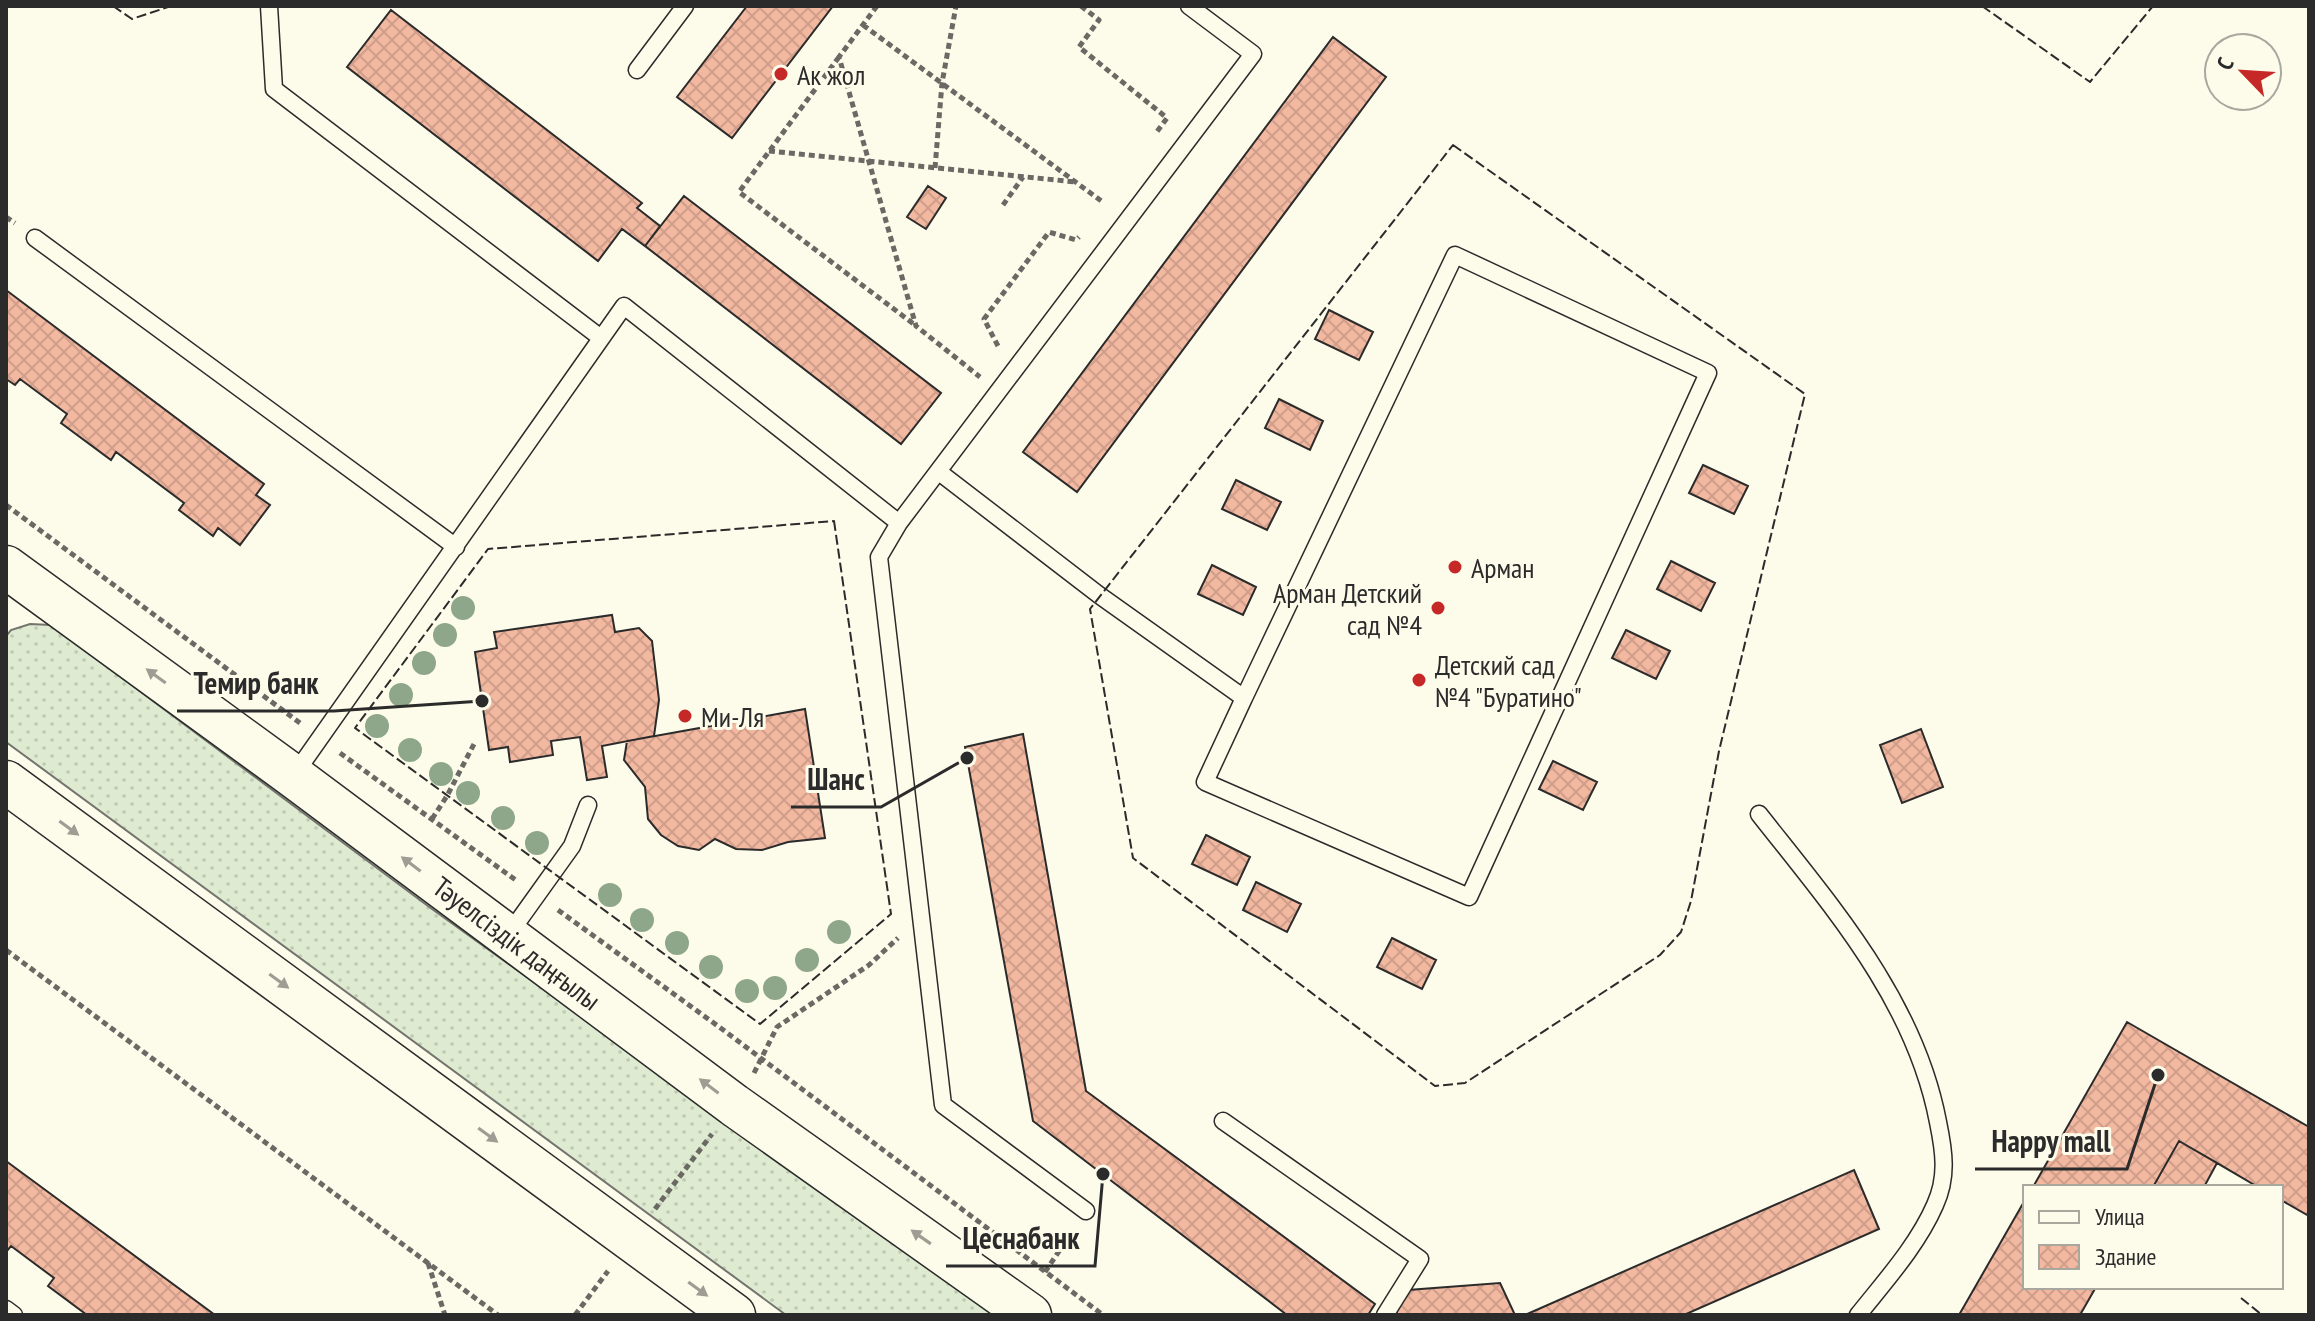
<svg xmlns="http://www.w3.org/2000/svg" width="2315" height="1321" font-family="'PT Sans Narrow',sans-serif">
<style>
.grass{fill:url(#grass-dots);stroke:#74746e;stroke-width:2}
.building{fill:url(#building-cross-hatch);stroke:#2b2b2b;stroke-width:2}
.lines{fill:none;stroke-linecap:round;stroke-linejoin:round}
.service-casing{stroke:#2b2b2b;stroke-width:19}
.tertiary-casing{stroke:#2b2b2b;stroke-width:45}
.path{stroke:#6a6964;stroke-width:5;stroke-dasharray:6 4;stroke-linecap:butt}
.service{stroke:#fdfbea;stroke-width:16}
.tertiary{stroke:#fdfbea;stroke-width:42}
.fence{stroke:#2b2b2b;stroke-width:2;stroke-dasharray:10 4;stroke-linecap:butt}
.tree{fill:#8ea78a}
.oneway{fill:#9e9d94}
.poi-dot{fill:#c62828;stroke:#fdfbea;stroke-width:3}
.labels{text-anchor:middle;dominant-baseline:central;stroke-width:6;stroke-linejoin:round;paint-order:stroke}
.poi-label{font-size:28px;fill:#2b2b2b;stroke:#fdfbea;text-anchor:start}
.street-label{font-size:28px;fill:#2b2b2b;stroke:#fdfbea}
.leader{fill:none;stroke:#2b2b2b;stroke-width:3}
.callout-dot{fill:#2b2b2b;stroke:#fdfbea;stroke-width:3}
.callout-label{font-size:30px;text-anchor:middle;font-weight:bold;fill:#2b2b2b;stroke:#fdfbea;stroke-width:6;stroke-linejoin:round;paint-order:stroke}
</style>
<defs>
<pattern id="grass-dots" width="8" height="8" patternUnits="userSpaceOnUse" patternTransform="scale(2)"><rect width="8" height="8" fill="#deebd1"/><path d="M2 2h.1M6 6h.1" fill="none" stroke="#bfcab4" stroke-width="1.8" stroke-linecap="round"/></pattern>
<pattern id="building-cross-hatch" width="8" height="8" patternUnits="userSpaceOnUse" patternTransform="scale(2)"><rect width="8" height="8" fill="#f2b8a0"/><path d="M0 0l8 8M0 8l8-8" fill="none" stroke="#d09e8a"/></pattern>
</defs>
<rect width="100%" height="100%" fill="#fdfbea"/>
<path class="grass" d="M30 624 51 625 432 909 998 1315H786L6 742V636L11 630Z"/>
<path class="building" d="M747 6H833L732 138 677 97Z
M391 10 642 203 637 208 660 226 645 246 622 229 598 261 347 67Z
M1333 37 1386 77 1077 492 1023 452Z
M928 186 946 198 926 229 907 217Z
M684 196 941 393 901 444 645 246Z
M6 290 264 484 256 495 270 505 240 545 218 528 213 536 179 510 184 503 116 452 111 460 61 423 67 414 20 379 15 385 6 379Z
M1329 310 1373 332 1359 360 1315 339Z
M1279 399 1323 421 1310 450 1265 428Z
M1703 465 1748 486 1734 514 1689 493Z
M1236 480 1281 502 1267 530 1222 509Z
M1671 561 1715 583 1701 611 1657 589Z
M1212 565 1256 587 1243 615 1198 594Z
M612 615 615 632 639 628 652 641 659 700 654 736 602 746 607 777 587 780 580 737 551 741 553 755 510 762 508 747 489 750 475 652 497 648 494 632Z
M1626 630 1670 651 1656 679 1612 658Z
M805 709 825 838 788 842 762 850 736 849 715 839 699 850 678 846 661 835 648 819 645 787 624 760 627 741Z
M1921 729 1943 787 1902 803 1880 745Z
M1023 734 1086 1091 1375 1304 1368 1315H1287L1033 1121 965 747Z
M1553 761 1597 782 1583 810 1539 789Z
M1206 835 1250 857 1237 885 1192 864Z
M1256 882 1301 904 1287 932 1243 910Z
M1392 938 1436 960 1422 989 1377 967Z
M2127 1022 2309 1127V1216L2281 1200V1187H2258L2217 1163 2204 1187H2033Z
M2127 1022 2309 1127V1216L2281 1200V1187H2258L2179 1141 2153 1187H2033Z
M2179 1141 2217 1163 2204 1187H2153Z
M6 1161 215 1315H87L48 1286 54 1278 11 1246 6 1252Z
M1854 1170 1879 1229 1684 1315H1525Z
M2025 1200V1287H2096L2080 1315H1959Z
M2025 1200V1287H2096L2080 1315H1959Z
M1500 1283 1515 1315H1395L1408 1290Z"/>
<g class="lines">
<defs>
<path id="service" d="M269 6 274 89 601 338
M637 70 685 6
M35 238 456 547
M939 472 1099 595 1244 698 1205 782 1469 897 1708 373 1455 255 1244 698
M899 523 879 557 943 1105 1086 1211
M294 775 624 306 899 523 1253 54 1189 6
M1759 814C1833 908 1915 1001 1938 1122 1944 1151 1948 1177 1935 1205 1917 1246 1885 1281 1858 1315
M509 934 572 846 588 805
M1223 1121 1420 1259 1385 1315
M6 1309 14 1315"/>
<path id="tertiary" d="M6 567 293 776 734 1105 1030 1315
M6 782 734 1315"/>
</defs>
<use href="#service" class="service-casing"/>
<use href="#tertiary" class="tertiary-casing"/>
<path class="path" d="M877 6 839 57 916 326 980 377
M1081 6 1099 20 1079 47 1167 118 1156 133
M863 25 1104 203
M839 57 739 192 915 325
M769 151 1076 182
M935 168 942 83 956 6
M1003 205 1023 177
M6 217 15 223
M998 346 984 319 1049 232 1076 240 1079 237
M6 505 300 723
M340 753 517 881
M432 819 447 796 474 744
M558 910 722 1029 1103 1315
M6 950 498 1315
M754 1073 777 1027 869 965 898 938
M655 1209 712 1134
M428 1263 445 1315
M1045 1272 1072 1232
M575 1315 608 1271"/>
<use href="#service" class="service"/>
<use href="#tertiary" class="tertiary"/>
<path class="fence" d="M113 6 132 19 171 6
M1982 6 2090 82 2153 6
M1453 145 1805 394 1719 751 1691 901 1681 932 1660 955 1465 1083 1435 1086 1133 858 1090 609Z
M834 521 891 914 760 1024 355 728 488 549Z
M2241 1298 2262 1315"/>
</g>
<g class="tree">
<circle cx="463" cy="608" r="12"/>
<circle cx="445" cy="635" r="12"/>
<circle cx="424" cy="663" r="12"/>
<circle cx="401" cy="695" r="12"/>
<circle cx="377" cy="726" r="12"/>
<circle cx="410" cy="750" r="12"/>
<circle cx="441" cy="774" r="12"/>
<circle cx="468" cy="793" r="12"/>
<circle cx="503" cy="818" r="12"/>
<circle cx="537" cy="843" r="12"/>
<circle cx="610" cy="895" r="12"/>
<circle cx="642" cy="920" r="12"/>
<circle cx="839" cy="932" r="12"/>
<circle cx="677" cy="943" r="12"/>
<circle cx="807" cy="960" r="12"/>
<circle cx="711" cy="967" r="12"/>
<circle cx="775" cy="988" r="12"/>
<circle cx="747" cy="991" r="12"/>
</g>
<defs><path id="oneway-solid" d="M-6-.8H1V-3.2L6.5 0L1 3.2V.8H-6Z" transform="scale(2)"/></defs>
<g class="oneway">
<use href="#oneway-solid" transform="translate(156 676) rotate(-144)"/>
<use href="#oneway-solid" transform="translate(69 828) rotate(36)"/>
<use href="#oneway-solid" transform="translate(411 864) rotate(-143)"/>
<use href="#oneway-solid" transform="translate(279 981) rotate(36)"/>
<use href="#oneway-solid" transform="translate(709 1086) rotate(-143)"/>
<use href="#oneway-solid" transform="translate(488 1135) rotate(36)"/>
<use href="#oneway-solid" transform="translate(921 1237) rotate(-145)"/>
<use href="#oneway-solid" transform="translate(698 1289) rotate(36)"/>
</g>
<g class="poi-dot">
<circle cx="781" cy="74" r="8"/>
<circle cx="1455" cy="567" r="8"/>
<circle cx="1438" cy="608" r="8"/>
<circle cx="1419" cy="680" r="8"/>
<circle cx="685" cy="716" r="8"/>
</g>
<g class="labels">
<g class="poi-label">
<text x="797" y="74">Ак жол</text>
<text x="1471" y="567">Арман</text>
<text x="1422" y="592" text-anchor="end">Арман Детский<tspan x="1422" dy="32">сад №4</tspan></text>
<text x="1435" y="664">Детский сад<tspan x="1435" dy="32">№4 "Буратино"</tspan></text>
<text x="701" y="716">Ми-Ля</text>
</g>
<g class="street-label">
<text transform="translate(517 943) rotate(37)">Тәуелсіздік даңғылы</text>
</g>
</g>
<path class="leader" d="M482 701L334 711H177M967 758L881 807H791M2158 1075L2127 1169H1975M1103 1174L1095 1266H946"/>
<g class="callout-dot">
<circle cx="482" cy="701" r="8"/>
<circle cx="967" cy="758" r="8"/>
<circle cx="2158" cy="1075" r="8"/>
<circle cx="1103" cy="1174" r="8"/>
</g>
<g class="callout-label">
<text x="256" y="694">Темир банк</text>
<text x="836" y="790">Шанс</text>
<text x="2051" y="1152">Happy mall</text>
<text x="1021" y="1249">Цеснабанк</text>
</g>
<rect width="2315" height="1321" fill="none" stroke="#2b2b2b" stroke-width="16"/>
<rect x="2023" y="1185" width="260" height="104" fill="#fdfbea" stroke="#a9a89e" stroke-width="2"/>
<rect x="2039" y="1211" width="40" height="12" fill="#fdfbea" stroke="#a9a89e" stroke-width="2"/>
<text x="2095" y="1225" font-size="24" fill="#2b2b2b">Улица</text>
<rect x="2039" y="1245" width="40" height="24" fill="url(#building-cross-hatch)" stroke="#a9a89e" stroke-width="2"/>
<text x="2095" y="1265" font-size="24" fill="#2b2b2b">Здание</text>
<g transform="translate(2243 72) rotate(295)"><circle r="38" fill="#fdfbea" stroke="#a9a89e" stroke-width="2"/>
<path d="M0-6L14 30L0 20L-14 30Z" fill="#c62828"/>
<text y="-12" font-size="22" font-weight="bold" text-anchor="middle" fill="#2b2b2b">С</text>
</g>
</svg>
